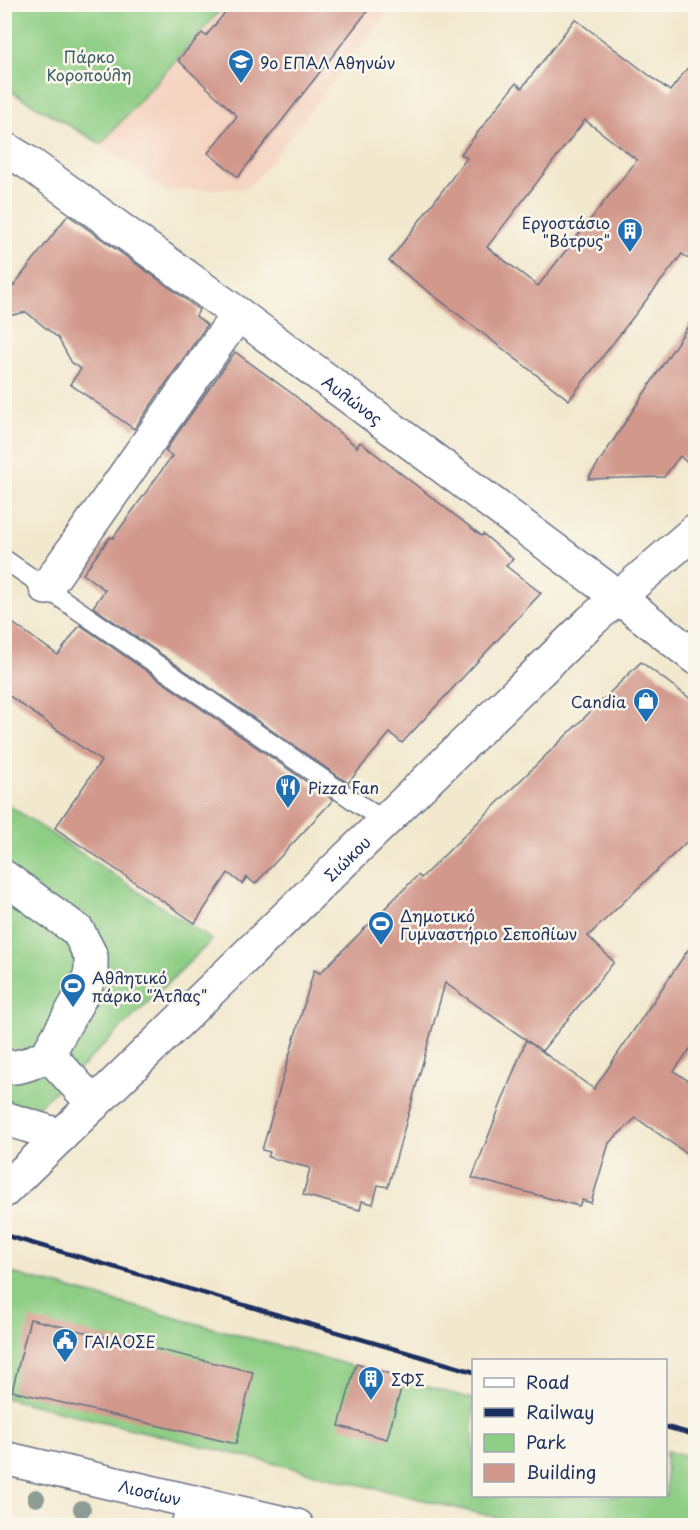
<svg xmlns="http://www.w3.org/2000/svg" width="700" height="1530" font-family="'Playpen Sans',sans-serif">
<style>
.built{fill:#f5d3c1}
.green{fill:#8dcd84;stroke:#547e71;stroke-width:1.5}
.building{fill:#d2988c;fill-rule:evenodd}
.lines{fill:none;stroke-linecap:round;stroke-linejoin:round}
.lane-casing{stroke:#667085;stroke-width:21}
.street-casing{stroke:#667085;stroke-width:36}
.secondary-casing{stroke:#667085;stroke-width:36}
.lane{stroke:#fff;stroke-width:18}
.street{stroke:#fff;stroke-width:33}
.secondary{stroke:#fff;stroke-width:33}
.rail{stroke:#1b2f5e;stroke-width:4.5}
.tree{fill:#8e9c96}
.labels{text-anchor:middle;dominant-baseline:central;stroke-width:5;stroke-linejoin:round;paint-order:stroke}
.park-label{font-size:16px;fill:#3d5e69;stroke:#fbf7ec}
.poi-label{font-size:16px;fill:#1b2f5e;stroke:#fbf7ec;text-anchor:start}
.street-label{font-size:16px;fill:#1b2f5e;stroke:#fbf7ec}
</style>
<rect width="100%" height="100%" fill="#fbf7ec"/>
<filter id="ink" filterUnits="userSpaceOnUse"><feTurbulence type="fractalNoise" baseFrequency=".0167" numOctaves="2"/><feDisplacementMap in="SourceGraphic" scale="12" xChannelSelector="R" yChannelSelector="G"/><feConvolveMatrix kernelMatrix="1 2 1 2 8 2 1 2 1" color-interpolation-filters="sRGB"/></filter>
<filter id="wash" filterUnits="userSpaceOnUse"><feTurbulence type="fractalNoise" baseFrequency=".008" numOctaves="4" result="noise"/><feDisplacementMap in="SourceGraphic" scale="24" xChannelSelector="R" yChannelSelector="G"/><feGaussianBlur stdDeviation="1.35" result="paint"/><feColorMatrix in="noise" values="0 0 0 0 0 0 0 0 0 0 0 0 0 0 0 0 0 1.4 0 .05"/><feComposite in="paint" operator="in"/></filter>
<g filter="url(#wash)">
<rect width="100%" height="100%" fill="#f2e8ce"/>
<path class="built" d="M225 5H393L256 180 245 188 166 191 101 144Z"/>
<path class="green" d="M5 4H225V5L101 144 5 88Z
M4 802 212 940 70 1078 32 1112 5 1101Z
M8 1272 473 1399 474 1496H666V1451L695 1459V1525H526L5 1398 4 1279Z"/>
<g id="blocks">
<path class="building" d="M232 4H373L238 177 208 153 237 116 178 60 202 33 206 36Z
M575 19 670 91 696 57V264L682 254 569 400 389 261 467 158 461 154 516 83 522 88ZM585 120 637 160 538 286 487 247Z
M68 215 177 293 199 310 196 316 207 325 134 429 70 384 81 369 72 363 58 338 26 312 4 317V298Z
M696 314V471L680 456 664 477 588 479Z
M235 352 294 395 357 447 360 442 482 536 483 534 513 559 506 566 541 593 402 743 390 733 348 783 93 607 105 590 83 574 110 537 113 538 172 456 165 451Z
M4 617 58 655 80 625 333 800 255 884 247 877 242 884 228 873 195 923 55 828 101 761 4 692Z
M641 662 696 703V833L588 936 614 962 542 1051 445 983 388 1187 378 1185 373 1204 362 1201 360 1210 303 1195 310 1168 268 1157 270 1152 262 1150 314 970 320 973 418 875 421 878Z
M696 938V1041L674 1071 696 1086V1160L636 1118 609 1143 591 1203 582 1200 579 1206 472 1178 526 1040 594 1089Z
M30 1319 253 1372 236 1444 12 1391Z
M356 1364 404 1378 387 1439 339 1426Z"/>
</g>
</g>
<g filter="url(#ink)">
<use href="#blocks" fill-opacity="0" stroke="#667085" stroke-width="1.5"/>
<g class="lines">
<defs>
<path id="lane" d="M4 559 385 822"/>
<path id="street" d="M46 588 238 314
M4 877 78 931 91 956V973L82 994 48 1054 94 1104
M4 1067C21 1069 34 1062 48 1054
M4 1118 61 1136
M188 1526 194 1502"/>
<g id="secondary">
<path id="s1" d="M4 148 30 164 238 314 618 597 696 658"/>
<path id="s2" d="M4 1191 591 621 696 530"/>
<path id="s3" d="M4 1458 297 1526"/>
</g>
</defs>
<use href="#lane" class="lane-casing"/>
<use href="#street" class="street-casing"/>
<use href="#secondary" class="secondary-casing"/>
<use href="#lane" class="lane"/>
<use href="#street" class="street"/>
<use href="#secondary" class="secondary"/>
<path class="rail" d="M4 1235 474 1372
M666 1427 696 1435"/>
</g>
<g class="tree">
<circle cx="36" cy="1498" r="9"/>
<circle cx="82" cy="1509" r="9"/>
</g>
</g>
<defs>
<symbol id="school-pin" viewBox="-11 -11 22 30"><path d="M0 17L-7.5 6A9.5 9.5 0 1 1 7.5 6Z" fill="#1f6fb2" stroke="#fbf7ec"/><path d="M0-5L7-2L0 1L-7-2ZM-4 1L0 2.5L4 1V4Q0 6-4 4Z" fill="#fff"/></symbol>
<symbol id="building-pin" viewBox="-11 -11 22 30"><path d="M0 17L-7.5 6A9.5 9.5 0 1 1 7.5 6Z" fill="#1f6fb2" stroke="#fbf7ec"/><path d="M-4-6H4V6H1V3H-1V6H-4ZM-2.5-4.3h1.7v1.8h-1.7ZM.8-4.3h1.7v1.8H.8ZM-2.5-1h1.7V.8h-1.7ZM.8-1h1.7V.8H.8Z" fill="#fff"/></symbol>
<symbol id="shop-pin" viewBox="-11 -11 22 30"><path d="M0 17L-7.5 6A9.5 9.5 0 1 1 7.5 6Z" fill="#1f6fb2" stroke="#fbf7ec"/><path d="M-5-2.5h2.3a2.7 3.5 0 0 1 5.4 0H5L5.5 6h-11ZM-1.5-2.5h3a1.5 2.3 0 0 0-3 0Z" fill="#fff"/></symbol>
<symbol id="restaurant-pin" viewBox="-11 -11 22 30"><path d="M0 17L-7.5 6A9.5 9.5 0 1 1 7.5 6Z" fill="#1f6fb2" stroke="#fbf7ec"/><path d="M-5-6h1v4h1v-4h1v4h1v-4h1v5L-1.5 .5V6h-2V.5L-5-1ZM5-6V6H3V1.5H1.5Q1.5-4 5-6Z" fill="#fff"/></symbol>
<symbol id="stadium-pin" viewBox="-11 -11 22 30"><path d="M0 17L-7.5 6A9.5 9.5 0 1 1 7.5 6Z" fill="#1f6fb2" stroke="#fbf7ec"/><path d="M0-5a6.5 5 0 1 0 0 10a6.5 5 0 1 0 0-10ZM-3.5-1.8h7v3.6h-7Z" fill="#fff"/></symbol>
<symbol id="civic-pin" viewBox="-11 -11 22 30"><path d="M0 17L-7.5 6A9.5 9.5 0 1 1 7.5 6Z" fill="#1f6fb2" stroke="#fbf7ec"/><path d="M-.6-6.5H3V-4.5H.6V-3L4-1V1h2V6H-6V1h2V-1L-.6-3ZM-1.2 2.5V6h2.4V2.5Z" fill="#fff"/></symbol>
</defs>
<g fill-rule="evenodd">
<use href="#school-pin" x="226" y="47" width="30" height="40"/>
<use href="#building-pin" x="615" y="216" width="30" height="40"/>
<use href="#shop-pin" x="631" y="686" width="30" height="40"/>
<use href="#restaurant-pin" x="273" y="772" width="30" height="40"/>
<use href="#stadium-pin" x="366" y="909" width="30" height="40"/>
<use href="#stadium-pin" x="58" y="971" width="30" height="40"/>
<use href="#civic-pin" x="50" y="1326" width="30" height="40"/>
<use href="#building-pin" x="356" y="1364" width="30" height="40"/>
</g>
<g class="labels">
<g class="park-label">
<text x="89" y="56">Πάρκο<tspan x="89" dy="18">Κοροπούλη</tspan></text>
</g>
<g class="poi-label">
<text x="260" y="62">9ο ΕΠΑΛ Αθηνών</text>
<text x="610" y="222" text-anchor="end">Εργοστάσιο<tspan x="610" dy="18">"Βότρυς"</tspan></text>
<text x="626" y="701" text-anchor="end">Candia</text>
<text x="308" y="787">Pizza Fan</text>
<text x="400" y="915">Δημοτικό<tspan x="400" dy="18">Γυμναστήριο Σεπολίων</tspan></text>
<text x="92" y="977">Αθλητικό<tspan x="92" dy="18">πάρκο "Άτλας"</tspan></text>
<text x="84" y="1341">ΓΑΙΑΟΣΕ</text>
<text x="391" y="1379">ΣΦΣ</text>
</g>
<g class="street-label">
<text stroke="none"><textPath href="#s1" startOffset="430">Αυλώνος</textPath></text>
<text stroke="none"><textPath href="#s2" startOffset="478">Σιώκου</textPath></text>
<text stroke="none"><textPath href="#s3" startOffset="150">Λιοσίων</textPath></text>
</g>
</g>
<rect width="700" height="1530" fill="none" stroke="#fbf7ec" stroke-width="24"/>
<rect x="472" y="1359" width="195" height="138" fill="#fbf7ec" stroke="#a1a7b3" stroke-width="1.5"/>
<rect x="484" y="1378" width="30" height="9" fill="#ffffff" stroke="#a1a7b3" stroke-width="1.5"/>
<text x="526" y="1389" font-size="18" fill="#1b2f5e">Road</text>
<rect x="484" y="1408" width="30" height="9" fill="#1b2f5e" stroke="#a1a7b3" stroke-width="1.5"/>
<text x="526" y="1419" font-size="18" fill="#1b2f5e">Railway</text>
<rect x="484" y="1434" width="30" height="18" fill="#8dcd84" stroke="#a1a7b3" stroke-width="1.5"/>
<text x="526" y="1449" font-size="18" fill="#1b2f5e">Park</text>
<rect x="484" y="1464" width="30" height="18" fill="#d2988c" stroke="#a1a7b3" stroke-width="1.5"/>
<text x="526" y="1479" font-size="18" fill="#1b2f5e">Building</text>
</svg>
